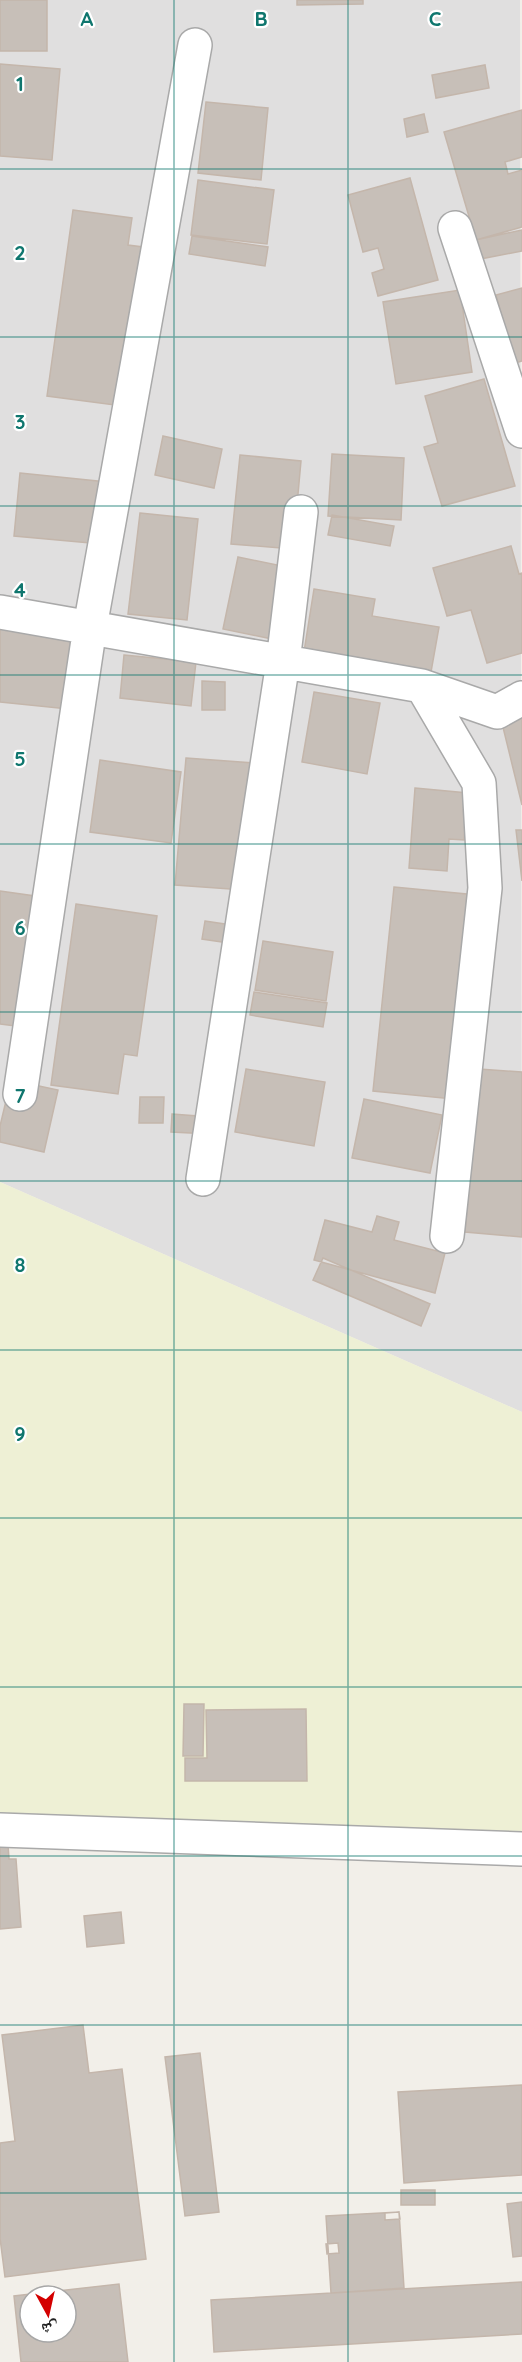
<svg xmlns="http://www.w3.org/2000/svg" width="522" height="2362" font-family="Quicksand,'Noto Naskh Arabic',sans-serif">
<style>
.residential{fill:#e0dfdf}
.farmland{fill:#eef0d5}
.building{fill:#c7bfb8;stroke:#c4b6ab;stroke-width:1.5;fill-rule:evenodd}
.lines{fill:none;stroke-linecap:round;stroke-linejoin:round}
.street-casing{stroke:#a9a9a9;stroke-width:36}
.street{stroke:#fff;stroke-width:33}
.grid{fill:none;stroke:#0f766e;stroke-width:1.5;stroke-opacity:0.55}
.grid-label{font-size:20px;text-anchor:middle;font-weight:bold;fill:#0f766e;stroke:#fff;stroke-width:4.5;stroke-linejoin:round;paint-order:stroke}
</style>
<rect width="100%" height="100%" fill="#f2efe9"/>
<path class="residential" d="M0 0H520L522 1412 0 1182Z"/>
<path class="farmland" d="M0 1182 522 1412V1854L0 1831Z"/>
<path class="building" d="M0 0H47V51H0Z
M297 0H363V4L297 5Z
M0 64 60 69 52 160 0 156Z
M485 65 489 88 436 98 432 75Z
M206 102 268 108 261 180 198 173Z
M522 110V157L505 162 508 174 522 170V227L476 240 444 132Z
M424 114 428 132 407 137 404 119Z
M410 178 438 280 378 296 372 273 384 269 378 248 363 252 348 195Z
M198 180 274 190 267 244 191 235Z
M73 210 132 218 128 245 151 248 130 407 47 396Z
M522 230V251L475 260 471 241Z
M192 236 268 247 265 266 189 254Z
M522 288V361L515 363 496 295Z
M460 290 472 372 396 384 383 302Z
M484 379 515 486 442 506 424 447 438 443 425 396Z
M163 436 222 449 214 488 155 475Z
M332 454 404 458 401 520 328 516Z
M240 455 301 461 293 549 231 544Z
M20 473 107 482 101 544 14 536Z
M140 513 198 519 187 620 128 614Z
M332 515 394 526 390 546 328 535Z
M511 546 519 574 522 573V653L487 663 471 610 447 616 433 568Z
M238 557 292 568 277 640 223 629Z
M314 589 375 599 372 616 439 627 431 672 304 652Z
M0 628 76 637 68 709 0 702Z
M124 655 196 662 191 706 120 698Z
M202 681 225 682V710H202Z
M314 692 380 703 367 774 302 762Z
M522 714V805L501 719Z
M186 758 254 763 244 890 175 885Z
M100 760 181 772 171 843 90 832Z
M415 788 468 793 464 840 449 839 447 871 409 868Z
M516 830H522V881Z
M394 887 477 895 453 1099 373 1091Z
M0 891 42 897 23 1027 0 1024Z
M76 904 157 916 137 1056 124 1054 118 1094 51 1085Z
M205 921 231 925 228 943 202 939Z
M263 941 333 952 326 1001 255 990Z
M254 992 327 1003 323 1027 250 1015Z
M246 1069 325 1082 314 1146 235 1132Z
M479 1069 522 1072V1237L465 1232Z
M11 1080 58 1090 44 1152 0 1142V1126Z
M140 1097H164L163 1123H139Z
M364 1099 442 1115 430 1173 352 1158Z
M172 1114 211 1117 210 1134 171 1132Z
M377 1216 399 1222 394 1240 445 1253 435 1293 314 1260 325 1220 372 1232Z
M323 1258 430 1304 421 1326 313 1280Z
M184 1704H204L203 1756H183Z
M306 1709 307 1781H185V1758H207L206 1710Z
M0 1830H7L9 1859H16L21 1927 0 1929Z
M121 1912 124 1943 87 1947 84 1916Z
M83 2025 89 2073 122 2069 146 2259 5 2277 0 2238V2143L15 2141 2 2035Z
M200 2053 219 2212 185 2216 165 2057Z
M522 2085V2175L404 2183 398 2092Z
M401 2190H435V2205H401Z
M522 2202V2256L513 2257 507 2204Z
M399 2212 404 2288 331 2293 326 2216Z
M399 2212 400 2219 385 2220V2213Z
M338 2243 339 2253 327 2254 326 2244Z
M522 2282V2334L214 2352 211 2300Z
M119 2284 128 2362H21L14 2296ZM30 2296H66V2332H30Z"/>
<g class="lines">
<defs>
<path id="street" d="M455 228 522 431
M0 612 422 686 479 783 485 888 447 1236
M422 686 497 712 522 698
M20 1094 90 627 195 45
M203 1179 283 662 301 512
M0 1830 522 1849"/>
</defs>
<use href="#street" class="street-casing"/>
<use href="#street" class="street"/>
</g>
<path class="grid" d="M174 0V2362M348 0V2362M0 169H522M0 337H522M0 506H522M0 675H522M0 844H522M0 1012H522M0 1181H522M0 1350H522M0 1518H522M0 1687H522M0 1856H522M0 2025H522M0 2193H522"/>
<g class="grid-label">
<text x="87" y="26">A</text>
<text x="261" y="26">B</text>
<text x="435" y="26">C</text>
<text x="20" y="91">1</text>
<text x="20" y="260">2</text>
<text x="20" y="429">3</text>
<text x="20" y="597">4</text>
<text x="20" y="766">5</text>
<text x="20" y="935">6</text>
<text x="20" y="1103">7</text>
<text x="20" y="1272">8</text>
<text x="20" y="1441">9</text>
</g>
<g transform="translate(48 2314) rotate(172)"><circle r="28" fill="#ffffff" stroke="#a7a7a7" stroke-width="1.5"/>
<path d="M0-4.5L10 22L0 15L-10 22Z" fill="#d40000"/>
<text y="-9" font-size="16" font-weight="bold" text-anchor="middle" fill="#222222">ش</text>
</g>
</svg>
